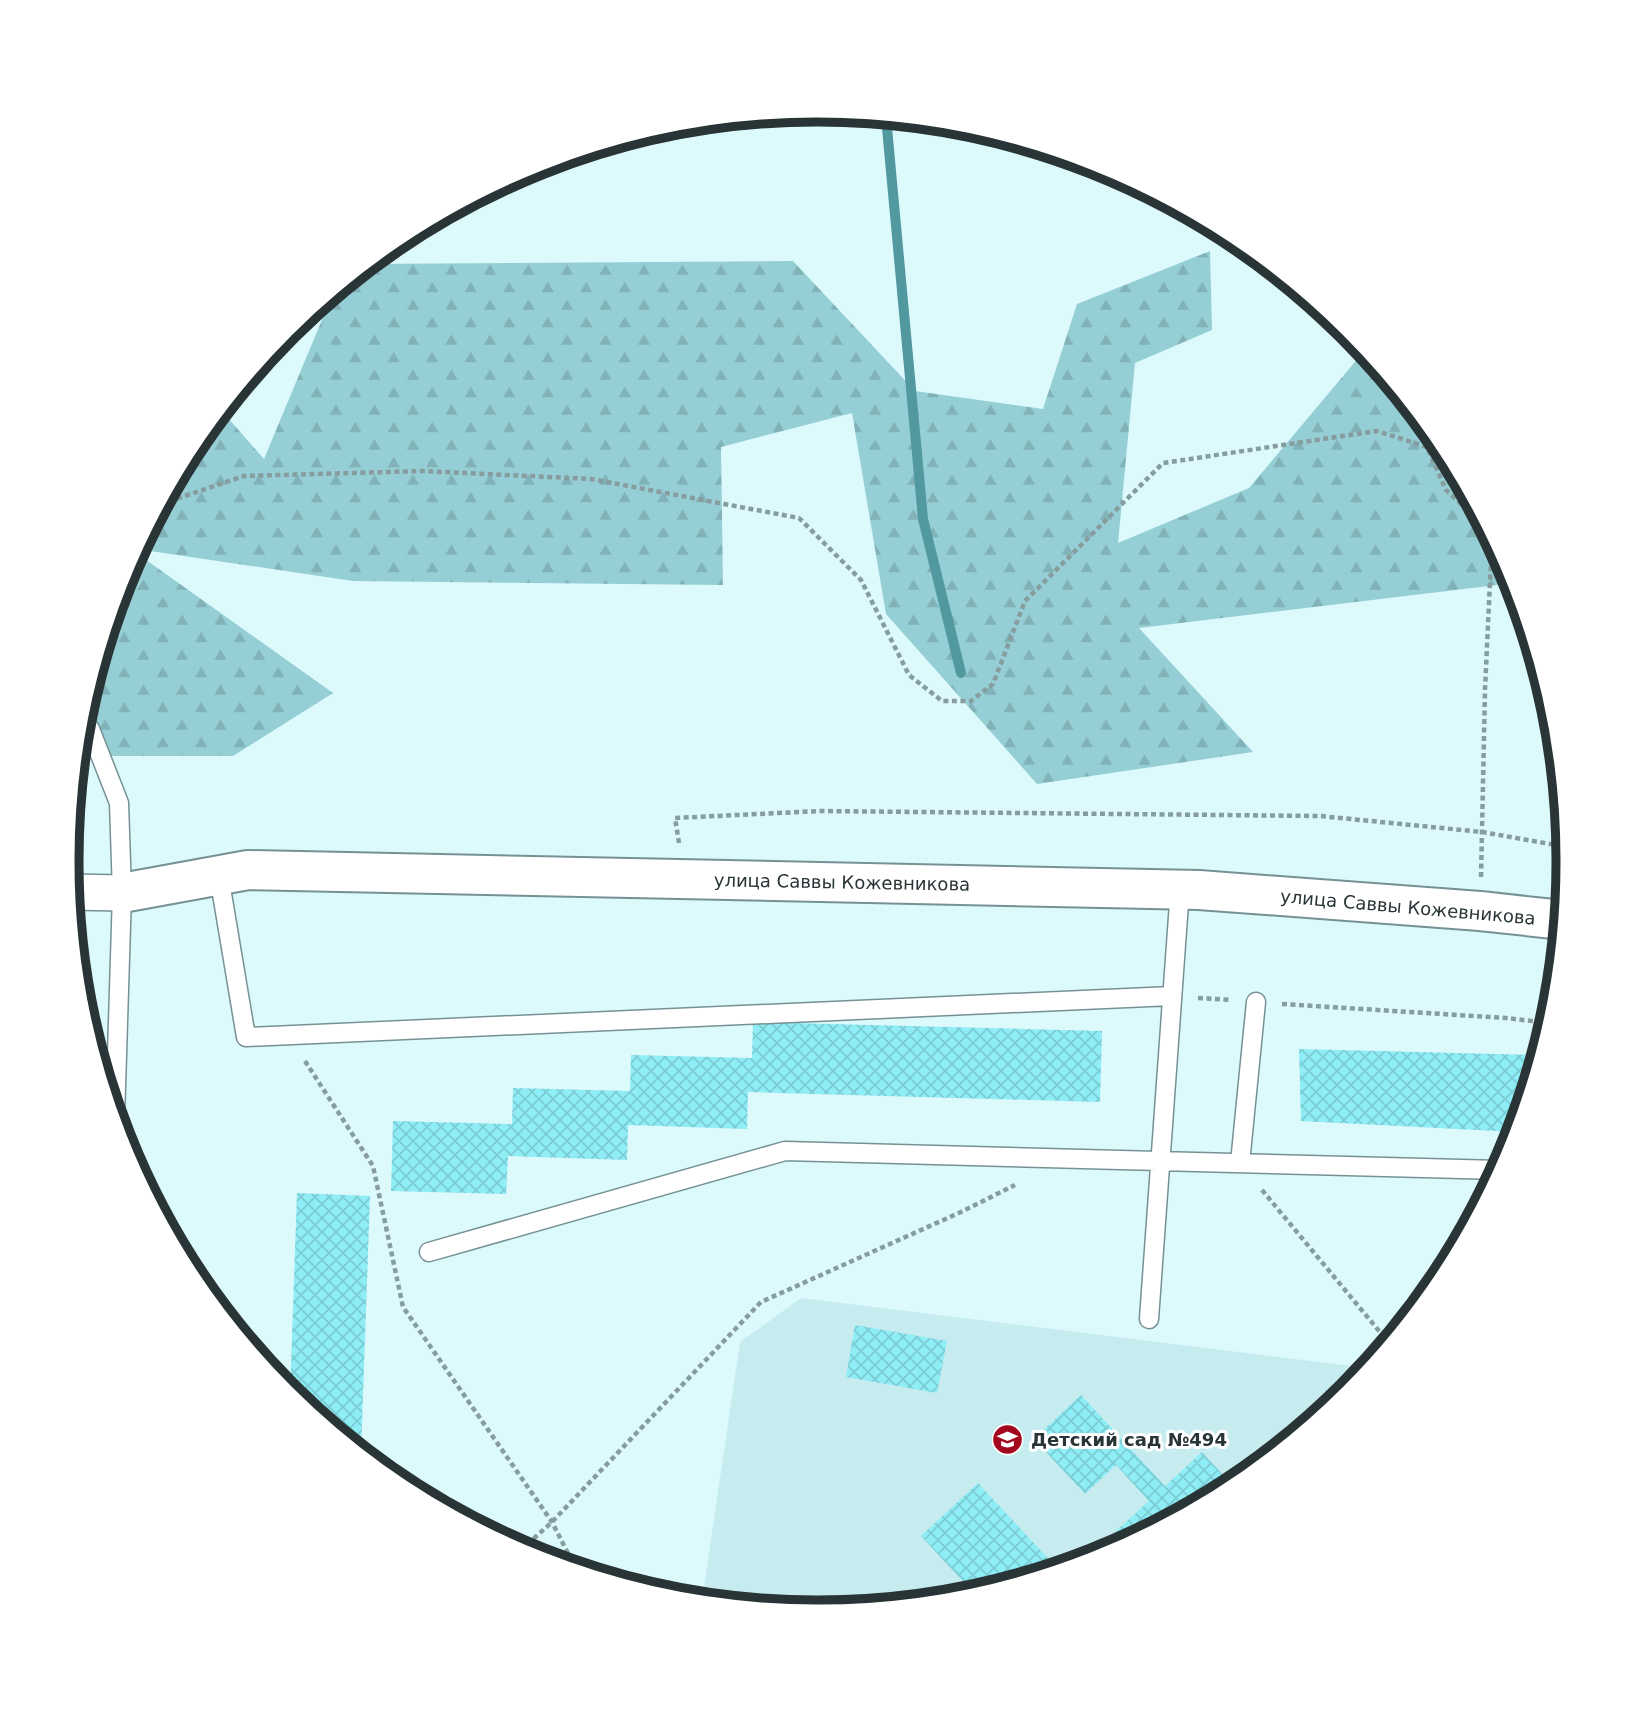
<svg xmlns="http://www.w3.org/2000/svg" width="1635" height="1722" font-family="'DejaVu Sans',sans-serif">
<style>
.built{fill:#c6ecf0}
.forest{fill:url(#forest-firs)}
.water{fill:url(#water-rules);stroke:#52989f;stroke-width:2}
.lines{fill:none;stroke-linecap:round;stroke-linejoin:round}
.stream{stroke:#52989f;stroke-width:10}
.building{fill:url(#building-cross-hatch)}
.lane-casing{stroke:#769194;stroke-width:21}
.street-casing{stroke:#769194;stroke-width:38}
.secondary-casing{stroke:#769194;stroke-width:42}
.path{stroke:#879c9e;stroke-width:4.5;stroke-dasharray:5 3.5;stroke-linecap:butt}
.lane{stroke:#fff;stroke-width:18}
.street{stroke:#fff;stroke-width:35}
.secondary{stroke:#fff;stroke-width:38}
.labels{text-anchor:middle;dominant-baseline:central;stroke-width:6;stroke-linejoin:round;paint-order:stroke}
.street-label{font-size:18px;fill:#283435;stroke:#fff}
.poi-label{font-size:18px;font-weight:bold;fill:#283435;stroke:#fff;text-anchor:start}
.rim{fill:none;stroke:#283435;stroke-width:9}
</style>
<defs>
<pattern id="forest-firs" width="22" height="20" patternUnits="userSpaceOnUse" patternTransform="scale(1.75)"><rect width="22" height="20" fill="#95cfd5"/><path d="M5 1l3.5 6h-7zM16 11l3.5 6h-7z" fill="#80b2b7"/></pattern>
<pattern id="water-rules" width="6" height="5" patternUnits="userSpaceOnUse" patternTransform="scale(1.75)"><rect width="6" height="5" fill="#64c3cc"/><path d="M0 2.5h6" fill="none" stroke="#529fa6"/></pattern>
<pattern id="building-cross-hatch" width="8" height="8" patternUnits="userSpaceOnUse" patternTransform="scale(1.75)"><rect width="8" height="8" fill="#8fedf6"/><path d="M0 0l8 8M0 8l8-8" fill="none" stroke="#7bccd4"/></pattern>
</defs>
<rect width="100%" height="100%" fill="#dcf9fc"/>
<path class="built" d="M801 1298 1368 1368 1348 1392 1234 1486 1105 1555 964 1598 817 1612 702 1601 740 1342Z"/>
<path class="forest" d="M1210 251 1212 330 1135 363 1118 543 1249 488 1365 350 1442 444 1514 583 1139 628 1253 752 1037 784 886 614 852 413 721 447 723 585 353 581 137 549 193 443 221 410 264 459 334 291 367 264 793 261 915 391 1043 409 1077 304Z
M135 552 333 693 233 756H77L81 714 124 573Z"/>
<path class="water" d="M818 110 964 125H967L690 123Z"/>
<g class="lines">
<path class="stream" d="M886 117 923 519 961 673"/>
</g>
<path class="building" d="M753 1022 1102 1031 1100 1102 748 1092 747 1129 628 1125 627 1160 508 1156 506 1194 391 1191 393 1121 512 1124 513 1088 630 1091 631 1055 752 1058Z
M1299 1049 1535 1055 1539 1056 1516 1132 1301 1121Z
M297 1193 370 1196 361 1453 290 1395Z
M855 1325 947 1341 937 1393 846 1377Z
M1081 1395 1165 1486 1202 1452 1233 1486 1105 1555 1082 1562 1149 1501 1116 1465 1085 1494 1034 1439Z
M978 1483 1058 1569 975 1594 921 1536Z"/>
<g class="lines">
<defs>
<path id="lane" d="M80 724 90 729 119 803 122 893 115 1119
M219 876 246 1037 1172 996
M1240 1163 1256 1002
M429 1252 785 1151 1500 1170
M1149 1319 1180 889"/>
<path id="street" d="M70 892 122 893"/>
<path id="secondary" d="M122 893 248 870 1199 890 1480 911 1563 920"/>
</defs>
<use href="#lane" class="lane-casing"/>
<use href="#street" class="street-casing"/>
<use href="#secondary" class="secondary-casing"/>
<path class="path" d="M161 504 244 476 423 471 591 479 799 518 861 580 909 675 942 701H971L993 684 1025 601 1163 463 1377 431 1427 447 1446 490 1486 527
M679 843 675 818 820 811 1320 816 1482 832 1567 847
M1481 877 1485 690 1492 538
M1198 998 1231 1000
M1282 1004 1506 1018 1549 1023
M305 1061 373 1166 403 1307 552 1522 576 1569
M1262 1190 1389 1343
M521 1550 552 1522 761 1302 961 1212 1015 1185"/>
<use href="#lane" class="lane"/>
<use href="#street" class="street"/>
<use href="#secondary" class="secondary"/>
</g>
<defs>
<symbol id="school-disc" viewBox="-11 -11 22 22"><circle r="9.5" fill="#a3071d" stroke="#fff"/><path d="M0-5L7-2L0 1L-7-2ZM-4 1L0 2.5L4 1V4Q0 6-4 4Z" fill="#fff"/></symbol>
</defs>
<g fill-rule="evenodd">
<use href="#school-disc" x="990" y="1422" width="35" height="35"/>
</g>
<g class="labels">
<g class="street-label">
<text transform="translate(842 882) rotate(1)">улица Саввы Кожевникова</text>
<text transform="translate(1408 907) rotate(5)">улица Саввы Кожевникова</text>
</g>
<g class="poi-label">
<text x="1031" y="1439">Детский сад №494</text>
</g>
</g>
<path d="M0 0H1635V1722H0ZM817 122H818A738 738 0 0 1 1556 860V862A738 738 0 0 1 818 1600H817A738 738 0 0 1 79 862V860A738 738 0 0 1 817 122Z" fill="#fff" fill-rule="evenodd"/>
<path class="rim" d="M817 122H818A738 738 0 0 1 1556 860V862A738 738 0 0 1 818 1600H817A738 738 0 0 1 79 862V860A738 738 0 0 1 817 122Z"/>
</svg>
